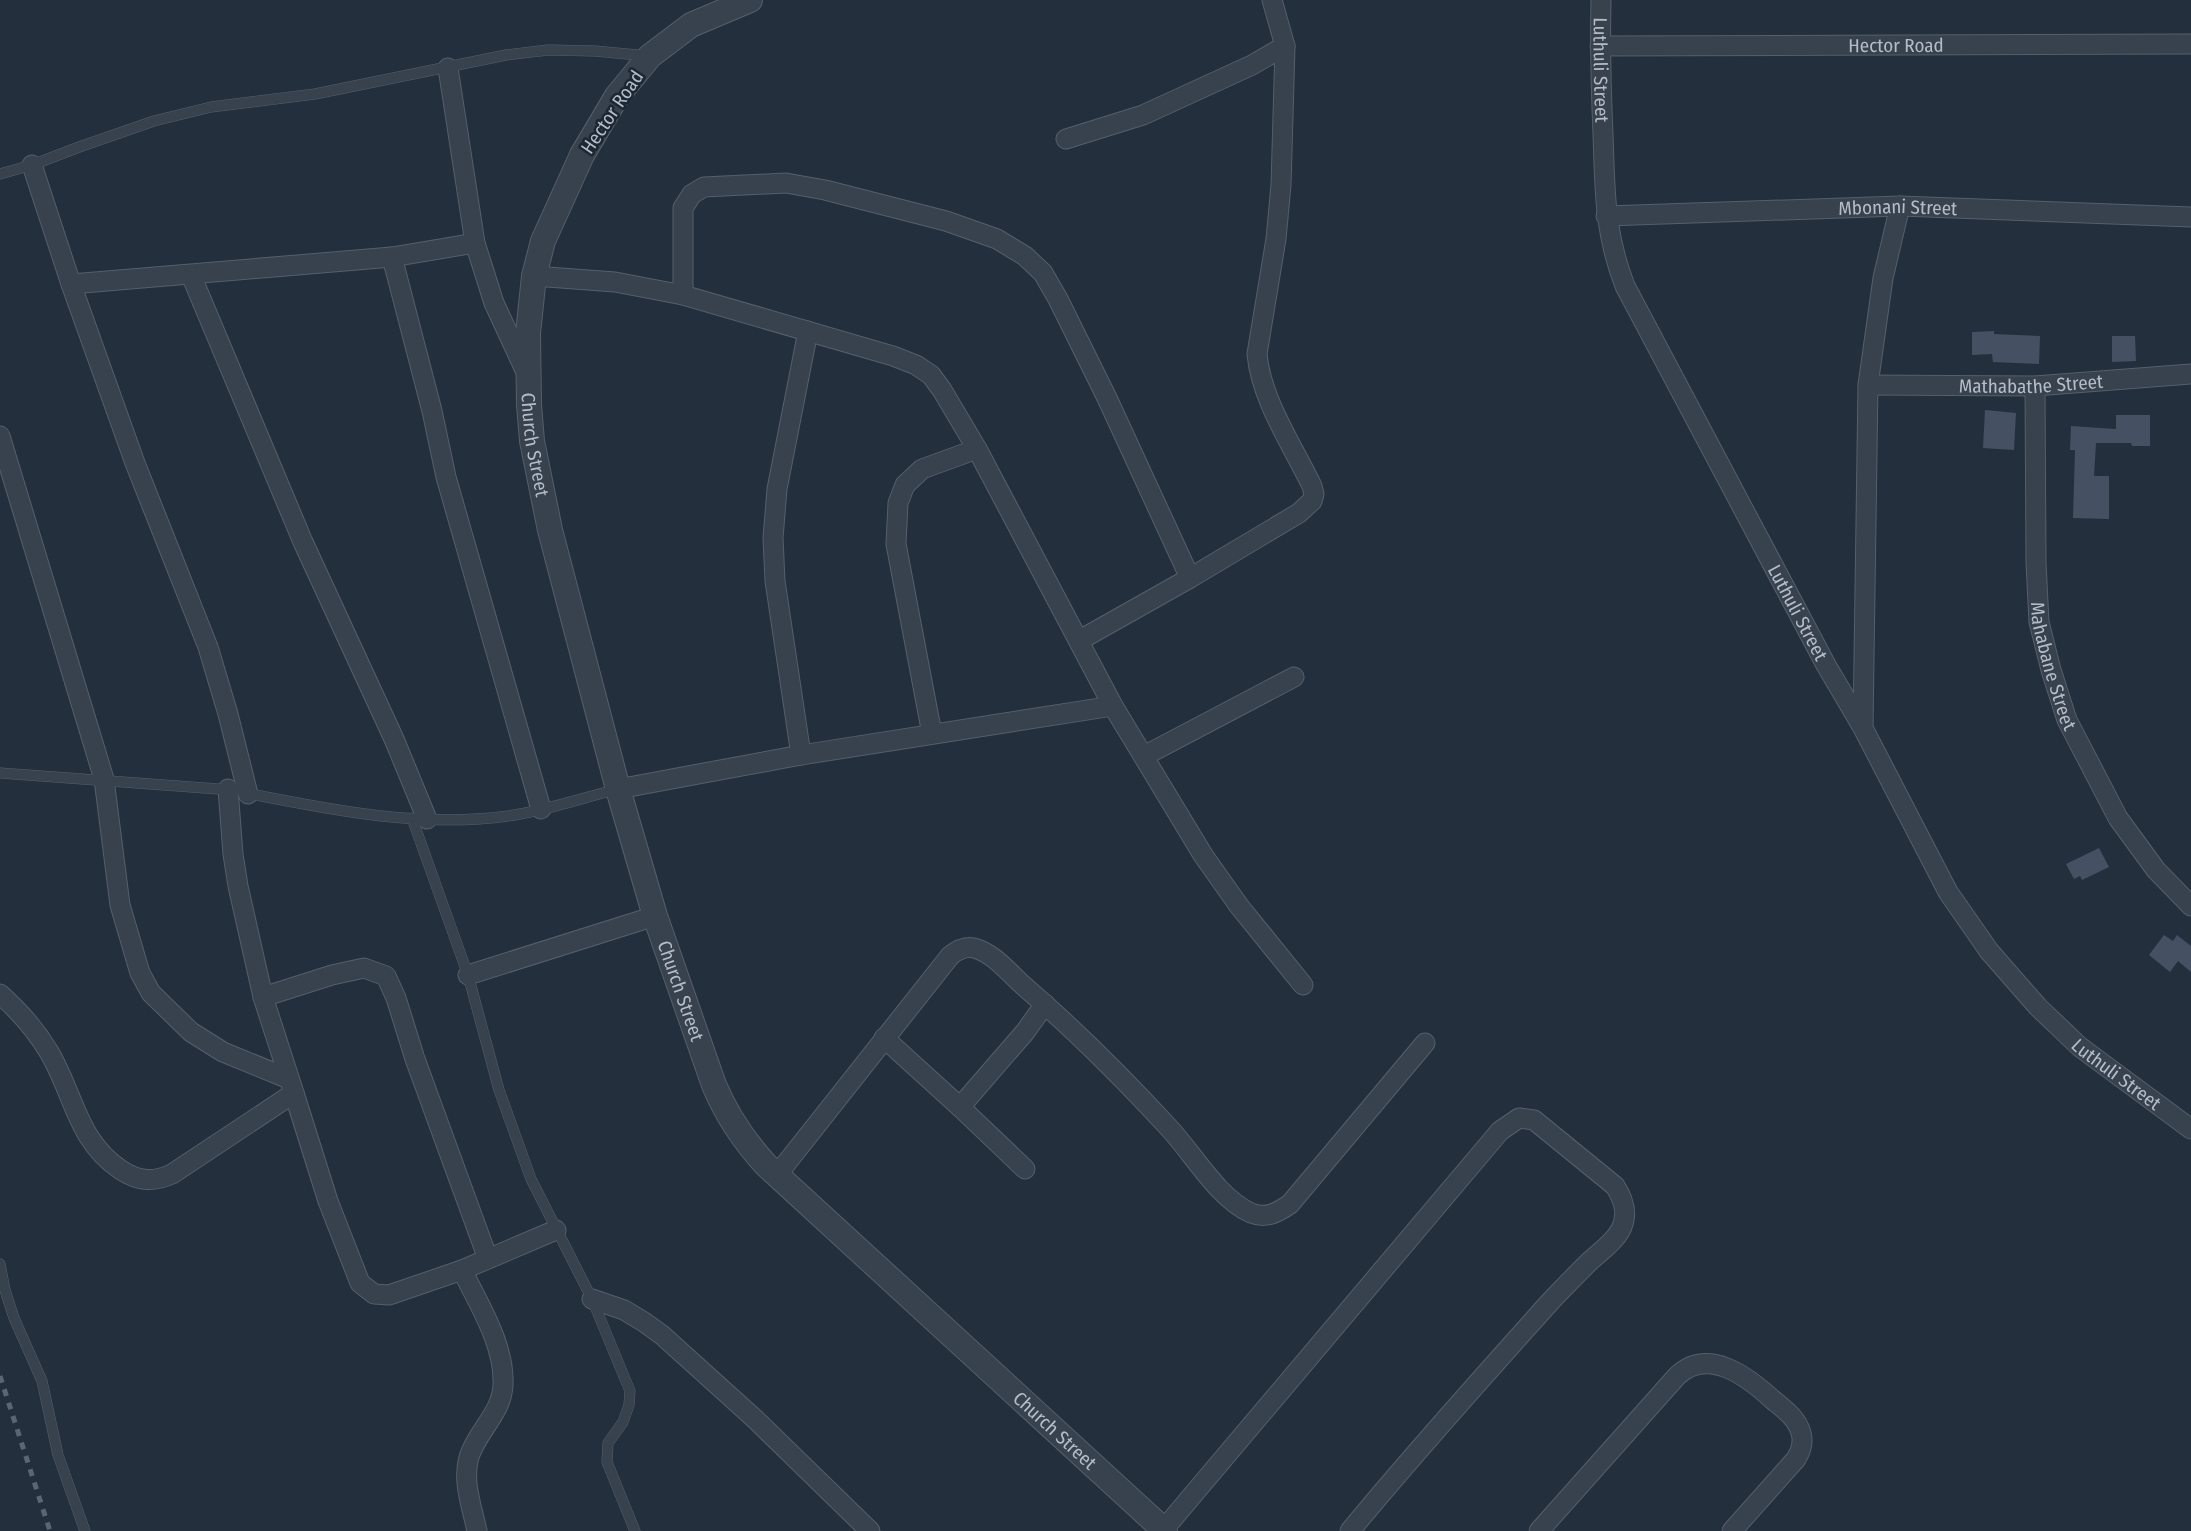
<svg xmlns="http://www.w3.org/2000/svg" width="2191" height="1531" font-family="'Fira Sans Condensed',sans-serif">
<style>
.building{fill:#455162}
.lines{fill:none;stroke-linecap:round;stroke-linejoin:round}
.service-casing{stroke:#565f6c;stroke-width:11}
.minor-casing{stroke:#565f6c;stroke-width:21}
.tertiary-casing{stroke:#565f6c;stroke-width:26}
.service{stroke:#38414e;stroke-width:10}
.minor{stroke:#38414e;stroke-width:19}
.tertiary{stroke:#38414e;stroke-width:24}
.rail{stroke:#5a6575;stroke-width:5;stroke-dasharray:7 7;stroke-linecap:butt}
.labels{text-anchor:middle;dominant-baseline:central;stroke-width:5;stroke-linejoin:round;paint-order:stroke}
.street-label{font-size:19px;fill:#b4bcc9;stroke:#1d2633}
</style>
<rect width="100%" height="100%" fill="#242f3e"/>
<path class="building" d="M1994 331V334L2040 336 2039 364 1993 362 1992 354 1972 355V332Z
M2112 336H2135L2136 361 2112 362Z
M1985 410 2016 413 2014 450 1983 448Z
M2116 415H2150V446H2132L2131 443H2096L2094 476H2109V519L2073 518 2075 450H2070L2071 426 2116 429Z
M2099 848 2109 867 2082 880 2080 876 2074 879 2066 864Z
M2164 935 2173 941 2177 935 2191 946V972L2178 961 2170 972 2149 955Z"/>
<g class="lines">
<defs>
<path id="service" d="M0 174 32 165 82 146 154 121 211 107 315 94 506 55 548 50 595 51 648 56
M0 773 232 790
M246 793C332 810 420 828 508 816 545 811 582 798 618 789
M412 818 468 975 499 1090 531 1179 592 1299 630 1391 629 1405 623 1422 608 1443 607 1462 635 1531
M0 1264 5 1290 14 1318 42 1381 58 1455 85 1531"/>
<g id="minor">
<path id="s1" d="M1601 0C1600 45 1601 89 1603 134 1605 190 1604 232 1625 286L1826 665 1863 728 1948 892 1989 951 2038 1007 2080 1047 2191 1129"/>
<path id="s2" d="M1600 46 2191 44"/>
<path d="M448 68 475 243 494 303 526 372"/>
<path d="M1066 139 1143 115 1252 65 1285 46"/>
<path d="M32 165 71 284 135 463 208 647 228 714 248 794"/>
<path id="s3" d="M1606 216 1900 206 2191 217"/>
<path d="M392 257 432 411 446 477 541 809"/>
<path d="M191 275 303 542 394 739 427 819"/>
<path d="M534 276 615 282 683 295 893 356 916 365 931 375 942 390 977 449 1113 706 1174 807 1203 855 1239 906 1303 985"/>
<path d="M71 284 392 257 475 243"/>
<path d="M683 295V208L692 194 704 187 786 183 825 190 946 221 997 239 1025 256 1043 273 1058 299 1107 398 1190 578"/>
<path id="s4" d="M1868 385 2035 386 2191 374"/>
<path id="s5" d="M2035 386 2036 563 2039 622 2051 670 2067 720 2118 818 2156 870 2191 906"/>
<path d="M0 436 104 779 120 905 140 973 151 993 191 1032 223 1052 289 1079"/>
<path d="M1080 640 1190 578 1299 513 1312 501 1314 494 1312 486C1292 445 1261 399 1257 354L1276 239 1281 185 1285 46 1272 0"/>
<path d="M1863 727 1868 385 1883 278 1900 206"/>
<path d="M932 734 896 544 898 503 905 485 922 469 977 449"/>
<path d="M801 755 775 581 773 538 777 489 808 331"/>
<path d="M1144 756 1294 677"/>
<path d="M618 789 801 755 1113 706"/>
<path d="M468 975 655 916"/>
<path d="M0 994C19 1011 36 1030 49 1052 74 1094 77 1141 121 1170 139 1182 154 1182 172 1174L294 1093 263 997 238 886 233 854 228 789"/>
<path d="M263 997 332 975 364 968 386 976 396 998 415 1059 488 1259"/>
<path d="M884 1038 960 1107 1025 1032 1045 1004"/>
<path d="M294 1093 328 1201 360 1283 374 1294 389 1295 462 1270 556 1230"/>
<path d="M960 1107 1025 1169"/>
<path d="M777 1175 950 956C957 950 965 946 974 948 994 953 1010 974 1025 987 1076 1031 1124 1079 1170 1129 1194 1155 1218 1198 1251 1213 1266 1219 1277 1213 1290 1204L1425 1043"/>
<path d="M462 1270C479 1305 505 1345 503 1385 502 1413 477 1431 469 1457 462 1481 472 1507 477 1531"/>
<path d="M592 1299 624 1310 644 1322 662 1335 755 1419 870 1531"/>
<path d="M1164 1529 1500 1131 1519 1118 1534 1120 1615 1186C1624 1200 1629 1215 1620 1231 1613 1243 1600 1252 1590 1261 1576 1275 1562 1289 1549 1303 1482 1378 1414 1453 1350 1531"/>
<path d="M1539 1531 1677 1376C1708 1346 1748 1377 1773 1400 1784 1409 1797 1418 1801 1433 1804 1443 1801 1451 1796 1459L1732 1531"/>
</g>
<g id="tertiary">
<path id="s6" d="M750 0 691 25 650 56 617 96 582 155 543 241 534 276 528 333 529 405 532 441 550 530 618 789 655 916 714 1085C727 1116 744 1141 766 1165L1165 1531"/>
</g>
</defs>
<use href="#service" class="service-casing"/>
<use href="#minor" class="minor-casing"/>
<use href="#tertiary" class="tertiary-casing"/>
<use href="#service" class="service"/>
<use href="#minor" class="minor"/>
<use href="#tertiary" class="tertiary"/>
<path class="rail" d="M0 1376 50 1531"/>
</g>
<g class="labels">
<g class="street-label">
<text stroke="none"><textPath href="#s2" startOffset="296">Hector Road</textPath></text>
<text stroke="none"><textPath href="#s1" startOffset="70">Luthuli Street</textPath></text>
<text transform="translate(612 112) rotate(-56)">Hector Road</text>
<text stroke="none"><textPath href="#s3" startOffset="292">Mbonani Street</textPath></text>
<text stroke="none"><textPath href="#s4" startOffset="163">Mathabathe Street</textPath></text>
<text stroke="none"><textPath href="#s6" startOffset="536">Church Street</textPath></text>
<text stroke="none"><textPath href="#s1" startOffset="658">Luthuli Street</textPath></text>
<text stroke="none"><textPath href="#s5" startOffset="282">Mahabane Street</textPath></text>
<text stroke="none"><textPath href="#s6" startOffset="1102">Church Street</textPath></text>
<text stroke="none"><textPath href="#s1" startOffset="1225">Luthuli Street</textPath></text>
<text stroke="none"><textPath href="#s6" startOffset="1690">Church Street</textPath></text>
</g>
</g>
</svg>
